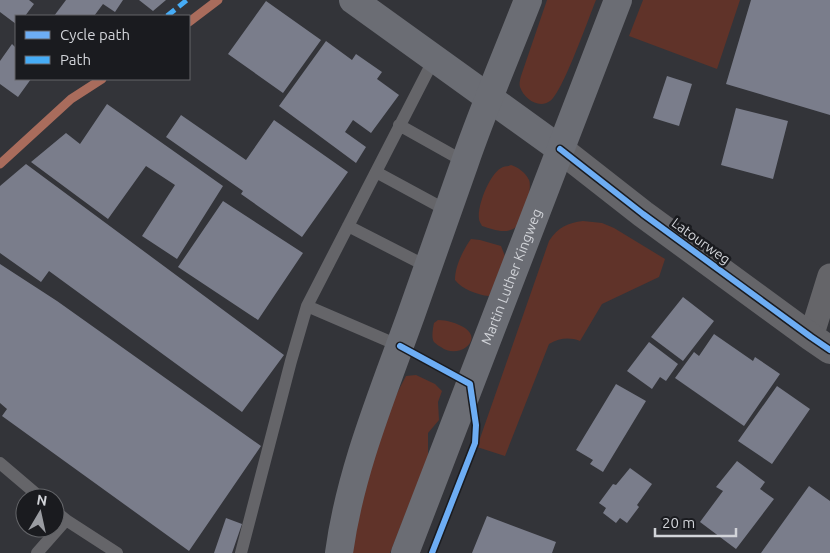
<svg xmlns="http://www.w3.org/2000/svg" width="830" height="553" font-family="Ubuntu,sans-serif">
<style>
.green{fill:#603329}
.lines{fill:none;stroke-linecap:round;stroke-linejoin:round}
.stream{stroke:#a96c5c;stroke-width:9}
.building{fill:#7a7d8b}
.lane{stroke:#656569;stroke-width:12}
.street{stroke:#656569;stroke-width:25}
.secondary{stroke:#656569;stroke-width:28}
.primary{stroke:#6b6d74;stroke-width:28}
.quiet{stroke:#46acf6;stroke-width:5;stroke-dasharray:10 5;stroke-linecap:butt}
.cycleway-casing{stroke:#1a1b1f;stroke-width:9}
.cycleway{stroke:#6dadf4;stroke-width:6}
.labels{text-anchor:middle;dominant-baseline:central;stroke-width:5;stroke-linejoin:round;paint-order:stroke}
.street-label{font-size:14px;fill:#d2d4d9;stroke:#1a1b1f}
</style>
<rect width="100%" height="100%" fill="#333439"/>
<path class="green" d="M547 0H596C589 17 562 94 550 101 539 109 524 99 520 87 519 84 520 80 521 76Z
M643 0H740L717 69 629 36Z
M511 165C518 167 526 173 529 180 533 189 522 225 513 229 503 234 492 229 482 226 481 224 479 221 479 219 477 206 490 172 503 167 506 166 509 166 511 165Z
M583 221 602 223 614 228 665 259 659 277 602 304 580 341C569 337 560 338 549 344L505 456 477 447 549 241C558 227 568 223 583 221Z
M471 239 480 240 501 246 505 256 492 289 489 296C477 295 462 289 455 280 455 266 463 250 471 239Z
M438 320C447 320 457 323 465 328 484 341 457 360 441 347 440 347 435 343 434 342 431 338 433 328 434 323Z
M416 375 435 384 442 391 438 402 439 420 428 433V457L390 553H350L374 448 395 397 406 376Z"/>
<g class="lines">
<path class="stream" d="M189 22 218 0
M0 164 71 99 102 79"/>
</g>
<path class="building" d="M0 0H29L34 4 25 16H16V24L0 12Z
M66 0H123L115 12 103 4 94 16H54Z
M139 0H166L153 11Z
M751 0H830V115L726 84Z
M266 1 321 40 283 93 228 54Z
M326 41 352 60 356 54 382 72 377 79 399 95 371 133 353 120 345 132 366 147 356 163 279 106Z
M12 44 16 48V79H31L18 97 0 84V61Z
M667 76 692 84 679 126 653 118Z
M107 104 223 186 177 259 142 236 175 185 146 166 108 219 31 162 66 133 80 144Z
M736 108 788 121 773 179 721 165Z
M181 115 246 160 274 120 348 172 302 237 241 194 243 191 166 137Z
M26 164 284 355 242 412 49 271 41 282 0 253V186Z
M223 201 303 253 258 320 178 267Z
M0 264 57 301 261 446 189 551 2 416 7 409 0 403Z
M683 297 714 321 683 361 651 337Z
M714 334 753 361 755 357 780 374 744 426 675 378 694 352 699 356Z
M649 342 678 364 666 381 660 377 652 389 627 371Z
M616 384 646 401 603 472 590 464 593 460 576 450Z
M777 386 810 409 772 464 738 441Z
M737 461 765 482 760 489 774 499 736 549 700 522 723 491 716 487Z
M630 468 652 484 637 505 639 507 627 523 620 518 616 523 603 513 606 508 599 503 613 484 616 485Z
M809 486 830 501V553H761Z
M487 516 556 542 552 553H472Z
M226 518 242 524 232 553H214Z"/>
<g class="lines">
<path class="lane" d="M399 125 465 162
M376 172 448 211
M348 226 428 267
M307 306 400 346
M0 463 41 498
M55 511 66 520
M37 553 66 520 117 553
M241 553 291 361 307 306 434 59"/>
<path class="street" d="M811 337 830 276"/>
<path class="secondary" d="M560 149 643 214 811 337 830 350"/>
<g class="primary">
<path d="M353 0 560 149"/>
<path d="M339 553C350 471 383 393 411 315 429 264 447 213 465 162 484 107 507 54 528 0"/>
<path id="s1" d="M405 553 618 0"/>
</g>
<path class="quiet" d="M167 16 187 0"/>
<defs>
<path id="cycleway" d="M560 149 643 214 811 337 830 350
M400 346 470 384 476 425 475 443 432 553"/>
</defs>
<use href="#cycleway" class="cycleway-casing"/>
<use href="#cycleway" class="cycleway"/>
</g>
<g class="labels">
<g class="street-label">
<text transform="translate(701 241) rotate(36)">Latourweg</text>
<text stroke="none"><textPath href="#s1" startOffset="296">Martin Luther Kingweg</textPath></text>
</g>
</g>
<rect x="15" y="15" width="175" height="65" fill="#1a1b1f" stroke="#646569"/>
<rect x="25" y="31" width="25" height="8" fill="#6dadf4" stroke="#646569"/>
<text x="60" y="40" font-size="15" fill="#d2d4d9">Cycle path</text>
<rect x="25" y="56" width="25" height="8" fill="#46acf6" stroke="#646569"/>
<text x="60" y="65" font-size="15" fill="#d2d4d9">Path</text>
<g transform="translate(40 513) rotate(9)"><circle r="24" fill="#1a1b1f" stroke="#646569"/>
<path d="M0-4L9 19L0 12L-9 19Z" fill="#9a9ca1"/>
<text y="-8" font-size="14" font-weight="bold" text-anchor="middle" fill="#d2d4d9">N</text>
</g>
<path d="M655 528v8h81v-8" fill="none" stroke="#d2d4d9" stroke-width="2.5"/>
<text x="662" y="528" font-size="15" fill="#d2d4d9" stroke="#1a1b1f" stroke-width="4" paint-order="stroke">20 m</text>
</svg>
